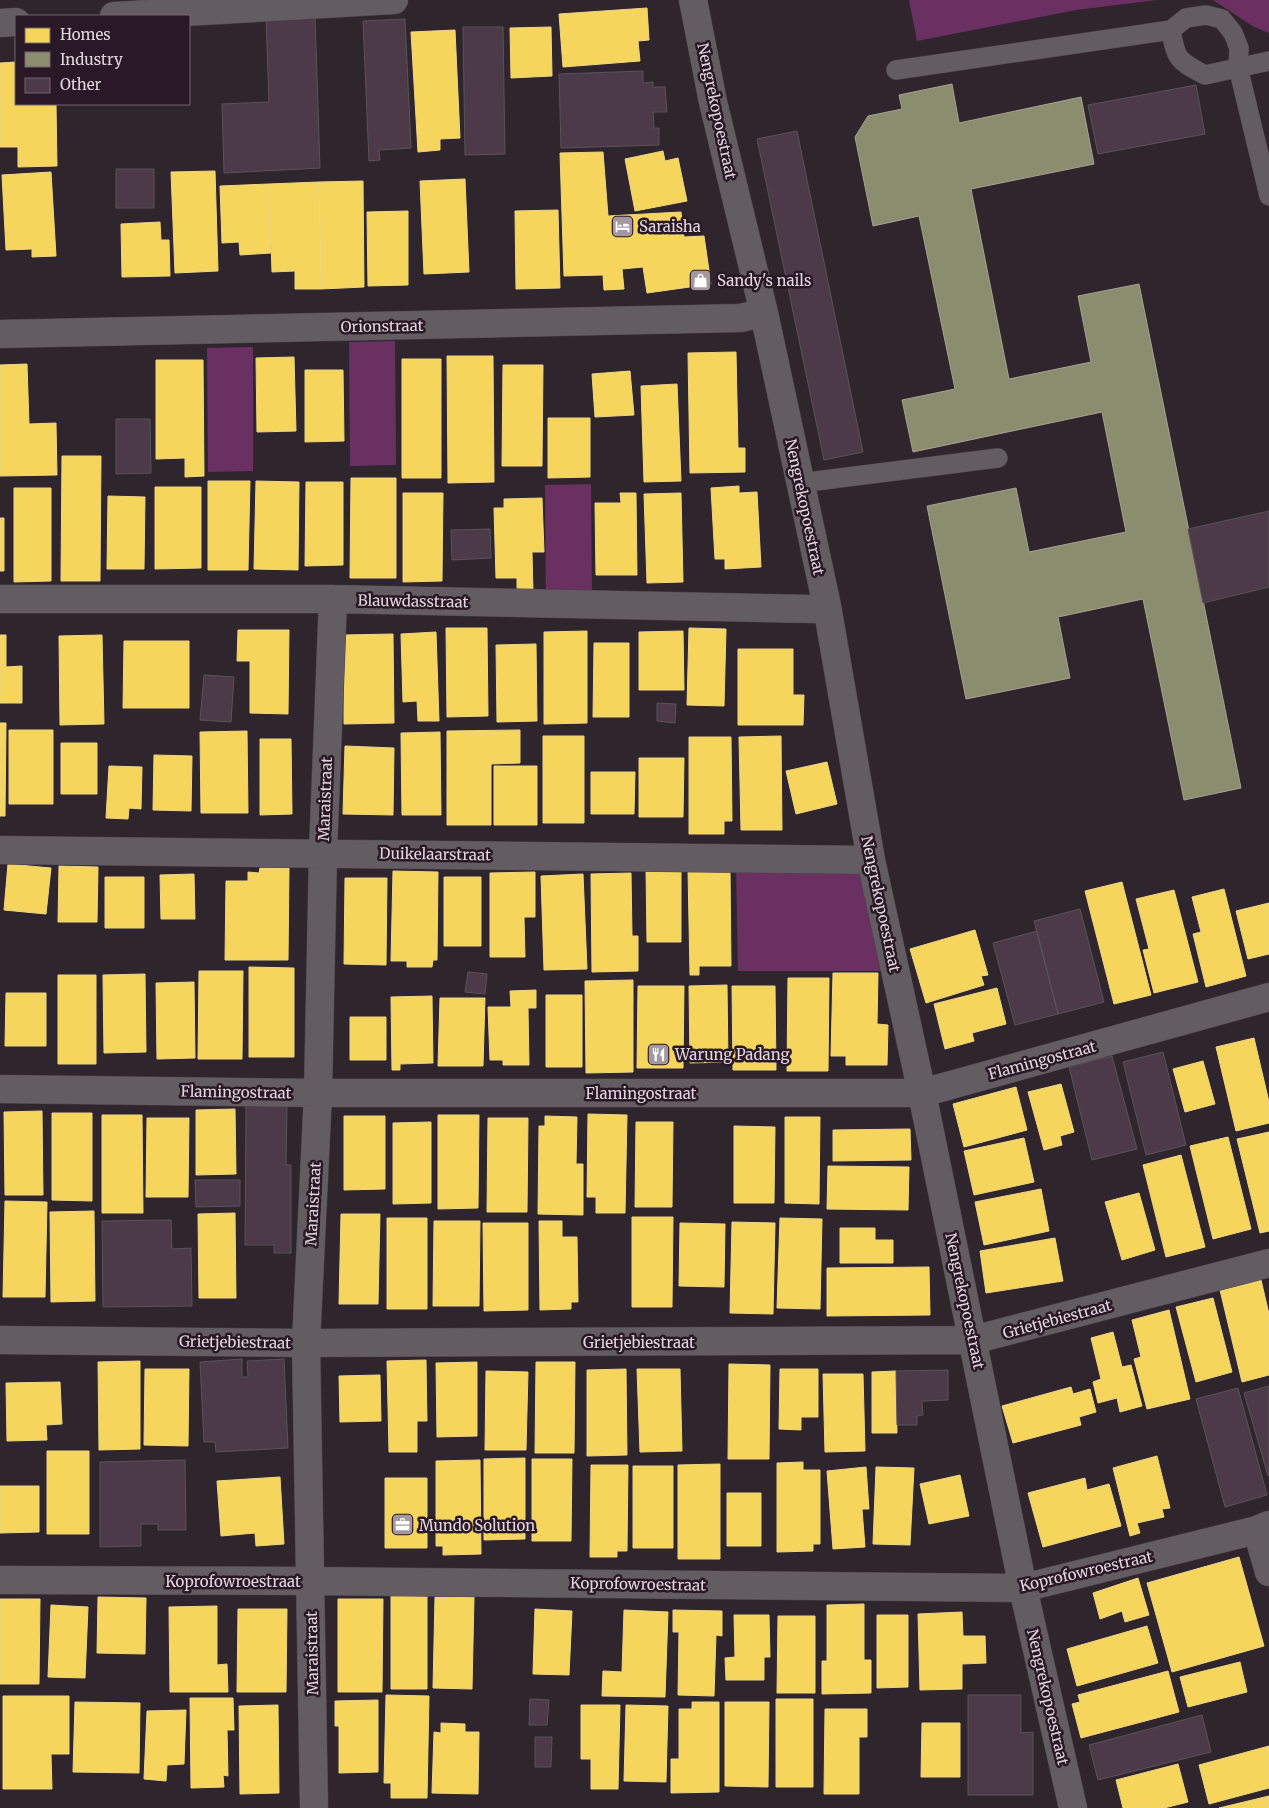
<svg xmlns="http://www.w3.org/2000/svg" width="1269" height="1808" font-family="Merriweather,serif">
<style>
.green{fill:#6a3061}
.homes{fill:#f6d55c;stroke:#f0d583}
.industry{fill:#8c8c6e;stroke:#a6a290}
.building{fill:#4c3a49;stroke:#5a5358}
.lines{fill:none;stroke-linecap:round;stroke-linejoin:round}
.lane-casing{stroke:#4b4349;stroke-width:20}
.street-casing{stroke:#4b4349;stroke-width:29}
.lane{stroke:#645c63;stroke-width:19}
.street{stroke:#645c63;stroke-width:28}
.labels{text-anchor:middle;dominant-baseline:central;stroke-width:5;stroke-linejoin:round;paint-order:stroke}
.street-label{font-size:15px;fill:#e1d6de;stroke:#291825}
.poi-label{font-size:15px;fill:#e1d6de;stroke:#291825;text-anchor:start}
</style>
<rect width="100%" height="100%" fill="#2f262d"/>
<path class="green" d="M909 0H1157L1076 10 917 41Z
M1213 0H1269V33L1254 27Z
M395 341 396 465 350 466 349 342Z
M253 347V471L208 472 207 348Z
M591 484 592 603H546L545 485Z
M736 867 863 871 889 971H738Z"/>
<path class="homes" d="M647 8 649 40 638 41 640 61 563 67 559 14Z
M551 27 552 76 511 78 510 28Z
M455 30 460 138 440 139V150L418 152 411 32Z
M16 62V104H56L57 166 18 167V147H0V63Z
M663 151 665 161 678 158 687 201 635 211 625 159Z
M603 152 608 216 681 212 684 237 704 236 711 284 647 293 643 267 622 269 624 289 604 290 603 275 564 276 560 153Z
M215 171 218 271 175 273 171 172Z
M51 172 56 256 32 257V249L6 250 2 175Z
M465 179 469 272 424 274 420 181Z
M363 181 364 287 321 289 319 182Z
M319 182 321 289H295V271L272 272 269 184Z
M269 184 271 253 240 255 239 242 222 243 220 186Z
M558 210 560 288 516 289 515 211Z
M408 211V285L368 286 367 212Z
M160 222 161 240H169L170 276 122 277 121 224Z
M736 352 738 448H745V472L690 473 688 353Z
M447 356H493L494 482 448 483Z
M294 357 296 431 257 432 256 358Z
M402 359H441V478H402Z
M156 360H203L204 476 185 477V458L156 459Z
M27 364 29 424 56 423 57 475 0 476V365Z
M503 365H543L542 466H502Z
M305 370H343L344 441 305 442Z
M630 371 634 415 595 417 592 374Z
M677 384 681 481 644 482 641 386Z
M548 418H590V477L548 478Z
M62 456H101L100 581H61Z
M351 478H396V578H350Z
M208 481H250L248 570H208Z
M256 481 299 482 298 570 254 569Z
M306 482H343V565L305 566Z
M739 486V493L757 492 761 567 725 569V559H715L711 488Z
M155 487H201V568L155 569Z
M14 488H51V581L14 582Z
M403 493H443L442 581 403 582Z
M620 493H636L637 575H596L595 503H621Z
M681 493 683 582 647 583 644 494Z
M108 496 145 497 144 569H107Z
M542 498 544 552H532L533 592H517V578H496L494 508H504V499Z
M0 518H4V571H0Z
M446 628H487L488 716 447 717Z
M689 628 726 629 724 706 687 705Z
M238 630H289L288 714 250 713V661H237Z
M587 631V723L544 724V632Z
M683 631 684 690H639V632Z
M436 632 439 721H418L417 701 403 702 401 634Z
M393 634 394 723 344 724V635Z
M0 635H6V667L22 666V703H0Z
M102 635 104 724 60 725 59 636Z
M124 641H189V708H123Z
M594 643H629V717H593Z
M536 644 537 721 497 722 496 645Z
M738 649H793V695H804L803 725H738Z
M0 723H6L5 816H0Z
M9 730H53V804H9Z
M520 730V763L491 764V825H447V731Z
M247 731 248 813H201L200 732Z
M440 732 441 815H402L401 733Z
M543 736H584V823H543Z
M781 736 782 830H741L739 737Z
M689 737H731L732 821H724V834H689Z
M260 739H291L292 814 260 815Z
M61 743H97V794H61Z
M345 746 394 748 393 815 343 814Z
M154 755 192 756 191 811 153 810Z
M639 758H684L683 817H639Z
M827 762 837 804 796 814 786 771Z
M109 766 142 767 141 809 129 808 128 819 106 818Z
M494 766H537V825H494Z
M591 772H635L634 814H591Z
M8 864 51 868 46 914 4 910Z
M59 866 98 867 97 922H58Z
M260 868H289L288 960H225L226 881H248V872L259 873Z
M681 868V942H647L646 869Z
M730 869 731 966H699V975H690L688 870Z
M393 871 438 872 437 960H433L432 967H407V961H391Z
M535 872V917H524L525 957H490V873Z
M631 873 632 936H638V971L592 972 591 874Z
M194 874 195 919H161L160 875Z
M583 874 587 969 544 970 541 876Z
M105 877H144V928H105Z
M444 877H481V946H444Z
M345 878H387L386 965 344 964Z
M1122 882 1151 995 1114 1004 1085 891Z
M1224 889 1246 976 1206 987 1193 934 1201 932 1192 897Z
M1174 890 1198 982 1154 993 1143 950 1149 949 1136 899Z
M1269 903V954L1248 959 1236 911Z
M975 930 988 975 981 976 984 985 926 1003 910 949Z
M249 967 294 968V1057H249Z
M199 971H243L242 1059H198Z
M833 973H878L877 1024 888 1025 887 1065H846V1056H831Z
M145 974 146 1052 104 1053 103 975Z
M58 975H96V1064H58Z
M788 978H829L828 1071H787Z
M633 980V1072L586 1073 585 981Z
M194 982 195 1058 157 1059 156 983Z
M727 985 728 1062 690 1063 689 986Z
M638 986H684L683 1068H637Z
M732 986H775L776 1070H733Z
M997 988 1006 1024 972 1033 974 1041 945 1049 934 1004Z
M536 990V1008H528L529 1065H503V1060H490L488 1007H511L510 991Z
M6 993H46V1046H5Z
M546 995H582V1067H546Z
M432 996 433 1063 400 1064V1070H392L391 997Z
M440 998H485L483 1066H438Z
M350 1017H386V1060H350Z
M1254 1038 1269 1102V1123L1236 1131 1216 1047Z
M1203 1061 1215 1104 1185 1112 1173 1069Z
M1061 1084 1074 1132 1060 1136 1062 1145 1044 1150 1028 1092Z
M1016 1087 1027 1130 964 1147 953 1104Z
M235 1109 236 1174 196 1175V1110Z
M42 1111 43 1195H5L4 1112Z
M52 1113H92V1201L52 1200Z
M588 1114 627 1115 625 1213H596V1197H587Z
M102 1115H142L143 1213H102Z
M438 1115H479L478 1208 438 1209Z
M344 1116H385V1189L344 1190Z
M545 1116 577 1117 576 1164H583V1215L538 1214 539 1126H545Z
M785 1117H820L819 1204 785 1203Z
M147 1118H189L188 1197H146Z
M488 1118H528L527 1212H487Z
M431 1122V1203L393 1204V1123Z
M636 1122H673L672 1207H635Z
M734 1126 775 1127 774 1203H734Z
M910 1129 911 1160 833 1161V1130Z
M1269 1132V1231L1260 1233 1237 1139Z
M1228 1137 1251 1229 1213 1239 1190 1146Z
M1024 1138 1034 1182 974 1195 964 1151Z
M1181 1155 1205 1247 1166 1257 1143 1165Z
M828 1166 909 1167 908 1210 827 1209Z
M1041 1189 1049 1231 984 1245 975 1202Z
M1139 1193 1155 1250 1122 1260 1105 1202Z
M5 1201 47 1202 45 1297H3Z
M94 1211 95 1301 51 1302 50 1212Z
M235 1213 236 1298H199L198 1214Z
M341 1214H380L378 1304H339Z
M632 1217H673L672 1307H632Z
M387 1218H427V1309H387Z
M780 1218 822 1219 820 1309 777 1308Z
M434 1221H480L479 1306H433Z
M539 1221H562V1237H577L578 1302H571V1309L540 1310Z
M732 1222 775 1223 773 1314 730 1313Z
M483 1223H528V1310L484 1311Z
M680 1223 725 1224 724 1287 679 1286Z
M840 1228H875V1240H893V1263H840Z
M1055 1238 1063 1281 986 1293 980 1251Z
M929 1267 930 1315 827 1316V1268Z
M1261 1280 1269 1314V1375L1242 1382 1220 1290Z
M1213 1298 1232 1372 1196 1382 1176 1307Z
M1169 1310 1190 1399 1147 1409 1134 1359 1141 1357 1132 1320Z
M1113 1332 1122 1367 1131 1365 1142 1406 1120 1412 1117 1398 1098 1403 1093 1382 1101 1379 1091 1338Z
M426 1360 427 1421H417V1452H389L387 1361Z
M140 1361V1449L99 1450 98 1362Z
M477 1362V1436L437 1437 436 1363Z
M536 1362H575L574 1453H535Z
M729 1364 770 1365 769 1459H728Z
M145 1369H189L188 1446 144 1445Z
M626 1369 627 1455 587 1456V1370Z
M637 1369H680L682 1451 640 1452Z
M780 1369H818V1417H801V1430L779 1429Z
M486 1371 528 1372 526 1450H485Z
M896 1371 897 1433H872V1372Z
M823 1374H863L865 1451 825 1452Z
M380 1375 381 1421 340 1422 339 1376Z
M60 1382 62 1424 46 1425 47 1440 7 1441 6 1383Z
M1071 1387 1073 1394 1090 1389 1096 1412 1079 1417 1081 1425 1013 1443 1002 1406Z
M47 1451H89V1534H47Z
M1157 1456 1170 1508 1162 1509 1164 1517 1137 1523 1140 1533 1130 1536 1113 1468Z
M525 1458V1539L484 1540V1459Z
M532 1459H572L571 1541H532Z
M480 1460 481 1554 443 1555V1546H436V1461Z
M803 1462V1470H820V1544H813V1551L777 1552V1463Z
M720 1464V1559H678V1465Z
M591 1465H628L627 1551H617V1557H590Z
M633 1466H673V1548H633Z
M866 1467 869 1509H862L865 1547 833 1549 827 1471Z
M876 1467 914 1468 910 1545 873 1544Z
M960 1475 969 1516 929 1524 920 1484Z
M280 1477 284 1544 256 1546 255 1533 221 1536 217 1481Z
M385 1478H427V1548H385Z
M1085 1478 1087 1490 1109 1484 1121 1526 1043 1547 1028 1493Z
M0 1486H39V1532L0 1533Z
M727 1493H761V1546H727Z
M1239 1557 1264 1646 1172 1672 1147 1583Z
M1138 1578 1149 1615 1125 1622 1122 1611 1100 1619 1093 1593Z
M391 1595H427V1689H391Z
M98 1597 146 1598 145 1654 97 1653Z
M435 1597H474L472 1689 433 1688Z
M0 1599H40L39 1684H0Z
M338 1599H383L382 1692H338Z
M864 1604V1660H871V1693L822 1694V1661H827V1605Z
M51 1605 88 1607 85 1678 48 1677Z
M217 1606V1665L227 1664 228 1692H170L169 1607Z
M238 1609H287L286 1692H237Z
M535 1609 572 1611 569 1675 533 1674Z
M624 1610 668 1612 665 1697 602 1696 603 1671 622 1672Z
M673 1610 722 1611V1636L716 1635 714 1696 678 1695 679 1632H673Z
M962 1612 963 1636H985L986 1663 962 1664V1689L920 1690 918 1614Z
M734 1615H769L770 1657H764V1680H726L725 1658 735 1657Z
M877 1615H908V1687L877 1688Z
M778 1616H815V1693H777Z
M1147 1626 1158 1663 1077 1686 1067 1649Z
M1240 1662 1247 1692 1188 1707 1180 1677Z
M1168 1671 1179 1712 1081 1738 1072 1704 1080 1702 1078 1695Z
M386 1695 429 1696 427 1798H391V1783H384Z
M3 1696H69V1754H51L52 1789H3Z
M190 1698H233L234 1730H227L228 1776 223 1775 224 1787 191 1788Z
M776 1699H813V1787H776Z
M378 1700V1772L339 1773V1726H335V1701Z
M75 1702 140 1703 139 1773 73 1772Z
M692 1702H719V1792L671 1793V1759H679V1709H692Z
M725 1702H769L768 1787 725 1786Z
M278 1705 279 1793 240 1794 239 1706Z
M581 1705H620L618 1789H591V1759H581Z
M626 1705 668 1706 666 1782 624 1781Z
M825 1709H867V1737H859V1794H824Z
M186 1710 184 1764 167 1765 166 1781 144 1779 147 1711Z
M441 1723 465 1724V1732H479L478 1794 432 1793 434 1732 441 1733Z
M922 1723H960V1777H921Z
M1269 1746V1788L1209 1804 1199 1765Z
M1178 1764 1188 1802 1164 1808H1123L1116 1780Z
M1269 1796V1808H1219Z"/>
<path class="industry" d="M952 84 959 123 1081 97 1094 164 971 189 1009 379 1091 362 1078 296 1139 284 1241 788 1184 800 1143 599 1058 617 1070 678 966 699 927 506 1016 488 1029 552 1126 532 1102 412 913 452 902 400 955 389 919 216 873 226 855 137 868 116 902 109 899 95Z"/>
<path class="building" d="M315 17 320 168 224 173 222 104 269 102 266 19Z
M405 19 411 148 379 150 380 160 369 161 363 21Z
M463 27H503L505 154 465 155Z
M643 71V83L653 82V87H665L667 112H653L654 128H659V145L561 148 559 74Z
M1196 85 1205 134 1098 154 1088 105Z
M797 131 863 452 824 460 757 139Z
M116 169H154V208H116Z
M116 419H150L151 473 116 474Z
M1269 511V587L1203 603 1188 529Z
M490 529 491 558 452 560 451 530Z
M204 675 234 677 231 722 200 720Z
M657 703 676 704 675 723 657 721Z
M1080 909 1104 1002 1058 1014 1034 921Z
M1037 931 1058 1014 1015 1025 993 943Z
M468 972 487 974 485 994 465 992Z
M1163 1052 1186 1145 1146 1155 1123 1062Z
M1112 1056 1137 1149 1092 1160 1069 1067Z
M246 1105 287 1106 286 1165H291V1253H274V1245H245Z
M195 1180H240V1206L196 1207Z
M171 1220 172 1249 191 1248 192 1306 103 1307 102 1221Z
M242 1359V1377H248L247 1361 284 1359 288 1448 216 1452 215 1442H204L200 1362Z
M948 1370V1400L922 1401 923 1415 917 1416V1425H897L896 1371Z
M1269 1386V1475L1268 1476 1244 1393Z
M1238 1388 1267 1495 1225 1507 1196 1399Z
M185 1460 186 1530H158V1524H141V1546L100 1547V1462Z
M968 1695H1021V1733L1033 1732V1795H968Z
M530 1699 549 1700 547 1725H529Z
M1202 1715 1211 1752 1098 1780 1089 1745Z
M535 1737H552L551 1767H535Z"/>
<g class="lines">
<defs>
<path id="lane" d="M1171 30C1176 61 1179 61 1205 75L1269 61
M896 70 1171 30 1186 18 1206 15 1222 19 1233 33 1239 48 1238 67 1269 196
M800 483 998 458"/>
<path id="street" d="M693 0 713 102 764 313 827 606 871 860 922 1093 1023 1588 1073 1808
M114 16 394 0
M0 23 16 22
M0 334 740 318 764 313
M0 599H333L814 609 827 606
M0 850 871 860
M0 1089 318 1093H922L1269 997
M0 1340 306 1343 973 1340 1269 1263
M1257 1530 1269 1572
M0 1580 311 1581 1023 1588 1257 1530 1269 1525
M314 1808 306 1343 318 1093 323 852 333 599"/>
</defs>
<use href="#lane" class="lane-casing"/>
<use href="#street" class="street-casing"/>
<use href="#lane" class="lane"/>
<use href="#street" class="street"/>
</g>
<defs>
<symbol id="hotel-square" viewBox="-11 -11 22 22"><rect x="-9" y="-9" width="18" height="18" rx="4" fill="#a398a0" stroke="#291825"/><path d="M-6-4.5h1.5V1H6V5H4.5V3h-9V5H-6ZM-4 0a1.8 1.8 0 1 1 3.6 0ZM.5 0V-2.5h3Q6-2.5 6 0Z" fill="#fff"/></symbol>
<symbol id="shop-square" viewBox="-11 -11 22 22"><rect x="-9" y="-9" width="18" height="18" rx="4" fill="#a398a0" stroke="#291825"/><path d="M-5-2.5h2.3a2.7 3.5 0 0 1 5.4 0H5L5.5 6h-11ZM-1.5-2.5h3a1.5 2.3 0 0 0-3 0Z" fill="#fff"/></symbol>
<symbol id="restaurant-square" viewBox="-11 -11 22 22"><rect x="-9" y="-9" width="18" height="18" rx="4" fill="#a398a0" stroke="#291825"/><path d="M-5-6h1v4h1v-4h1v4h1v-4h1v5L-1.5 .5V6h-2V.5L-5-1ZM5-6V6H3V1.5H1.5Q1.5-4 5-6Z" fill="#fff"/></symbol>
<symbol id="office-square" viewBox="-11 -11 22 22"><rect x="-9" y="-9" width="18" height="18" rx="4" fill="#a398a0" stroke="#291825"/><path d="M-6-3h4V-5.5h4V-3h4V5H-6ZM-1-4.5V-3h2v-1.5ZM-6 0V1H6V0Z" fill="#fff"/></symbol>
</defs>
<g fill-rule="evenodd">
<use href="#hotel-square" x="610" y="214" width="25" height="25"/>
<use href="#shop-square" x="688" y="268" width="25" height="25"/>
<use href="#restaurant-square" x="646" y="1042" width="25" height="25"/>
<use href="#office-square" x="390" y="1512" width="25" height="25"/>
</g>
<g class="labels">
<g class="street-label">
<text transform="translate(717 111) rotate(78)">Nengrekopoestraat</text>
<text transform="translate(382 326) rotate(-1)">Orionstraat</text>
<text transform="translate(805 507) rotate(78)">Nengrekopoestraat</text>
<text transform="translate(413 601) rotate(1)">Blauwdasstraat</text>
<text transform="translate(325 799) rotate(-88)">Maraistraat</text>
<text transform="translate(435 854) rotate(1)">Duikelaarstraat</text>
<text transform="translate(881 904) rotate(78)">Nengrekopoestraat</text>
<text transform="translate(1042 1060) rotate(-15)">Flamingostraat</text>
<text transform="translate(236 1092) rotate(1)">Flamingostraat</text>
<text x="641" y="1093">Flamingostraat</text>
<text transform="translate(313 1204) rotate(-87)">Maraistraat</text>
<text transform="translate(965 1301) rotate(78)">Nengrekopoestraat</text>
<text transform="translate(1057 1319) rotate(-15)">Grietjebiestraat</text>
<text transform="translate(235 1342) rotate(1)">Grietjebiestraat</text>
<text x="639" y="1342">Grietjebiestraat</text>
<text transform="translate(1086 1571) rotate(-13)">Koprofowroestraat</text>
<text x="233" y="1581">Koprofowroestraat</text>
<text transform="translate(638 1584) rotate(1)">Koprofowroestraat</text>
<text transform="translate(312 1653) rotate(-91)">Maraistraat</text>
<text transform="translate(1048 1697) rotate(77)">Nengrekopoestraat</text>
</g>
<g class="poi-label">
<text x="639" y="226">Saraisha</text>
<text x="717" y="280">Sandy's nails</text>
<text x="675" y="1054">Warung Padang</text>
<text x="419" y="1525">Mundo Solution</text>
</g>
</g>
<rect x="15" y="15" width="175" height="90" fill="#291825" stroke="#73646f"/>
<rect x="25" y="28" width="25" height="15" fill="#f6d55c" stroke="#73646f"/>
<text x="60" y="40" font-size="15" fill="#e1d6de">Homes</text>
<rect x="25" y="52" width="25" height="15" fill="#8c8c6e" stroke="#73646f"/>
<text x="60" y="65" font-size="15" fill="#e1d6de">Industry</text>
<rect x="25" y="78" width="25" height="15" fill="#4c3a49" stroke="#73646f"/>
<text x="60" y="90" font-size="15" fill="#e1d6de">Other</text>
</svg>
